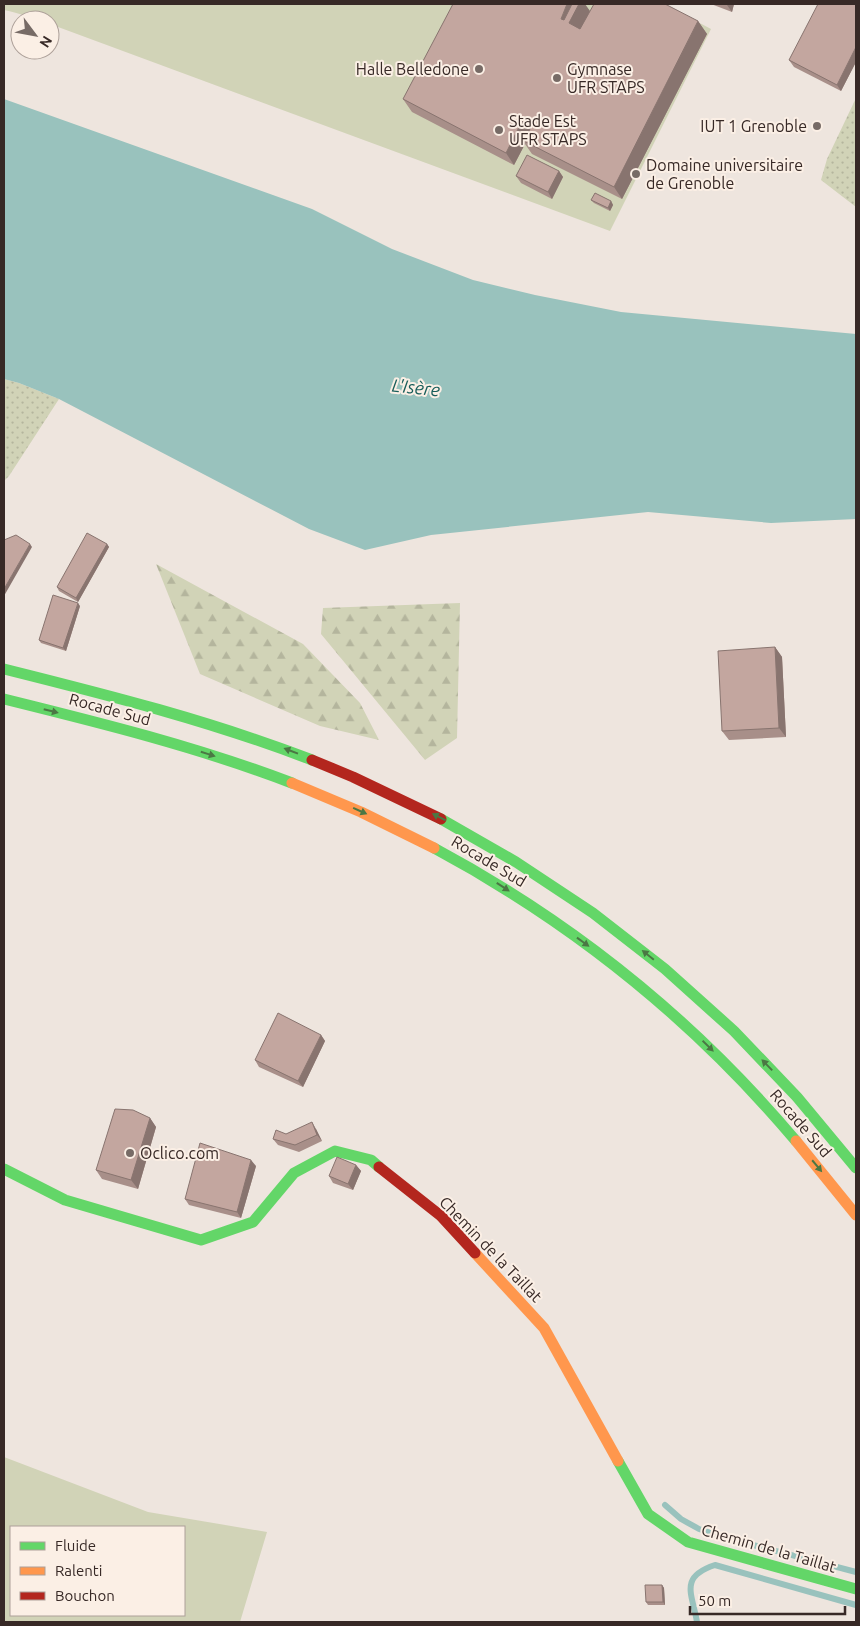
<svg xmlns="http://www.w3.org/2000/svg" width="860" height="1626" font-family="Ubuntu,sans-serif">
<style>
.grass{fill:url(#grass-dots)}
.forest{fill:url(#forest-firs)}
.garden{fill:#d1d3b7;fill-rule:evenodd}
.water{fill:#99c2bd}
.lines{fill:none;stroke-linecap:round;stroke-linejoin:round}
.stream{stroke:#99c2bd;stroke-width:6}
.fast{stroke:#63d668;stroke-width:11}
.slow{stroke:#ff974d;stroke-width:11}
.jam{stroke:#b3261e;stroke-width:11}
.wall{fill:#a88f89}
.shaded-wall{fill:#88746f}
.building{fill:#c3a69f;stroke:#88746f}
.oneway{fill:#4b7744}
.poi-dot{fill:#776b66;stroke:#fbefe5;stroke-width:2}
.labels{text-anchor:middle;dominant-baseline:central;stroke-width:4;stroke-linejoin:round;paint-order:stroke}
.poi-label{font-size:16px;fill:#372926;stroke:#fbefe5;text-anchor:start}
.street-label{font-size:16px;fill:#372926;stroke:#fbefe5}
.water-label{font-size:18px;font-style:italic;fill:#185d5a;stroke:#fbefe5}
</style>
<defs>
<pattern id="grass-dots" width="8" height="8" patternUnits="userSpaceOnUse" patternTransform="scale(1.25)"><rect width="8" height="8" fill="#d1d3b7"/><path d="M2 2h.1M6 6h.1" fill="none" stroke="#b4b59d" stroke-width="1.8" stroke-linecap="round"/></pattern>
<pattern id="forest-firs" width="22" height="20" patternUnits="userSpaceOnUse" patternTransform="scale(1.25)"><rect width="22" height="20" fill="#d1d3b7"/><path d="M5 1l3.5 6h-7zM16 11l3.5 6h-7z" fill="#b4b59d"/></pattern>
</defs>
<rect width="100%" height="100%" fill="#eee5de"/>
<path class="grass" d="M856 98V207L821 180 827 159Z
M4 379 19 383 59 399 9 476 4 481Z"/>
<path class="forest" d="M156 564 303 644 360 703 379 740 320 726 200 674Z
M460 603 457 738 425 760 321 634 323 608Z"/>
<path class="garden" d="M4 4H664L711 29 610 231 50 24V20C35 20 19 13 4 10Z
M4 1457 148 1512 267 1532 240 1622H4ZM184 1527V1615H11V1527Z"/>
<path class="water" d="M4 99 312 209 392 249 473 280 535 295 621 312 856 334V519L771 523 648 512 431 535 365 550 309 529 59 399 19 383 4 379Z"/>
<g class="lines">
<path class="stream" d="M665 1505 681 1519 699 1529 723 1537 856 1572
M697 1622C692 1593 679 1577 715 1565L856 1605"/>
<path class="fast" d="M4 669C108 695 211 721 312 760
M4 699C101 723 198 747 292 783
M441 819 516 862 593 913 665 969 734 1031 797 1097 856 1168
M434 848C572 922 695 1021 796 1141
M4 1169 65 1200 201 1240 253 1222 294 1173 335 1151 371 1160 379 1167
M618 1461 648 1514 688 1542 856 1589"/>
<path class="slow" d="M292 783 361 812 434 848
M796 1141 856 1215
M475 1253 544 1328 618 1461"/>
<path class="jam" d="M312 760 353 777 441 819
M379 1167 441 1216 475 1253"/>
</g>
<path class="wall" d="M711 4H734L732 12Z
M856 4V62L841 91 794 67 789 60Z
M590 11 698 21 707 34 622 199 532 154 525 144 514 165 412 112 403 99Z
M559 171 563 177 552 199 521 183 516 176Z
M591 200 611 201 613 205 610 211 594 203Z
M107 544 109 547 78 602 59 591 57 587Z
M80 606 66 651 41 643 39 640Z
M775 647 782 657 786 737 729 740 722 731Z
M321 1035 325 1041 303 1087 259 1067 255 1060Z
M150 1118 156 1127 138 1189 102 1179 96 1170Z
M316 1129 322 1141 299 1152 278 1145 273 1139 286 1134Z
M356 1165 361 1171 353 1190 333 1183 329 1176Z
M256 1166 241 1218 189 1205 185 1199Z
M662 1585 664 1588 665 1605H648L646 1602Z"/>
<path class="shaded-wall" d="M567 4H585L590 11 578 35 561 19Z
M728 4H734L732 12 727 5Z
M698 21 707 34 622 199 614 187Z
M856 47V62L841 91 837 85Z
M524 117 533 129 524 141 525 144 514 165 506 153Z
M559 171 563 177 552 199 548 192Z
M611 201 613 205 610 211 608 208Z
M30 544 32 547 4 596V589Z
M107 544 109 547 78 602 76 598Z
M78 603 80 606 66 651 63 648Z
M775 647 782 657 786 737 779 728Z
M321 1035 325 1041 303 1087 298 1081Z
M150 1118 156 1127 138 1189 131 1180Z
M312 1122 316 1129 322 1141 317 1135Z
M251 1160 256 1166 241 1218 237 1212Z
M356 1165 361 1171 353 1190 348 1184Z
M662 1585 664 1588 665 1605 663 1602Z"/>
<path class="building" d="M453 4H567L561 19 564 20 572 4H579L569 23 580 29 594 4H665L698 21 614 187 524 141 534 121 524 117 506 153 403 99Z
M818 4H856V47L837 85 789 60Z
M527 155 559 171 548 192 516 176Z
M595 193 611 201 608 208 591 200Z
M87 533 107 544 76 598 57 587Z
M16 535 30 544 4 589V540Z
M53 595 78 603 63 648 39 640Z
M775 647 779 728 722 731 718 651Z
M278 1013 321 1035 298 1081 255 1060Z
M115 1109 133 1110 150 1118 131 1180 96 1170Z
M312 1122 317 1135 295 1145 273 1139 276 1130 286 1134Z
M200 1143 251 1160 237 1212 185 1199Z
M337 1157 356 1165 348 1184 329 1176Z
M645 1585H662L663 1602H646Z"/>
<defs><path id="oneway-solid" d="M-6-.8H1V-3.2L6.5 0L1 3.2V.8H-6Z" transform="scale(1.25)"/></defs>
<g class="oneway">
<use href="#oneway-solid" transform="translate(51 711) rotate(14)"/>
<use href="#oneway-solid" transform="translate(291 751) rotate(-159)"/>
<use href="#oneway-solid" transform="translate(208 754) rotate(17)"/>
<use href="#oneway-solid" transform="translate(360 811) rotate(24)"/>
<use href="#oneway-solid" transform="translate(439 817) rotate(-153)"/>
<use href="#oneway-solid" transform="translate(503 887) rotate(33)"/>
<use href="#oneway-solid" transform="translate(583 942) rotate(36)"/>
<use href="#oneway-solid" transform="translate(648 955) rotate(-141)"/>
<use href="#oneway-solid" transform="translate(708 1046) rotate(44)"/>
<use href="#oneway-solid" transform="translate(767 1065) rotate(-134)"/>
<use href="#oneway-solid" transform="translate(817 1166) rotate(50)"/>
</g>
<g class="poi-dot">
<circle cx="479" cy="69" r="5"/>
<circle cx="557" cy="78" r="5"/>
<circle cx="817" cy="126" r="5"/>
<circle cx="499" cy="130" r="5"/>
<circle cx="636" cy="174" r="5"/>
<circle cx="130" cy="1153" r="5"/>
</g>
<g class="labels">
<g class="poi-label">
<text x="469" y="69" text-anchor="end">Halle Belledone</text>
<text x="567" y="69">Gymnase<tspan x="567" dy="18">UFR STAPS</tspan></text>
<text x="509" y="121">Stade Est<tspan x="509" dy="18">UFR STAPS</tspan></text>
<text x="807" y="126" text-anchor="end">IUT 1 Grenoble</text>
<text x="646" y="165">Domaine universitaire<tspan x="646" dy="18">de Grenoble</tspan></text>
<text x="140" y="1153">Oclico.com</text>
</g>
<g class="street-label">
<text transform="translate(110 709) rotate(15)">Rocade Sud</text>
<text transform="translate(489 861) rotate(31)">Rocade Sud</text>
<text transform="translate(801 1123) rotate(49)">Rocade Sud</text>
<text transform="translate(491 1249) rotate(46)">Chemin de la Taillat</text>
<text transform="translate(769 1548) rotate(16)">Chemin de la Taillat</text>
</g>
<g class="water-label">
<text transform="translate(416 387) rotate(6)">L'Isère</text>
</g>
</g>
<rect width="860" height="1626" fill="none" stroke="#372926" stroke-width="10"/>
<rect x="10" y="1526" width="175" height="90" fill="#fbefe5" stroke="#ada099"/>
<rect x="20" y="1542" width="25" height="8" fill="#63d668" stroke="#ada099"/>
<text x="55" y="1551" font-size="15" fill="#372926">Fluide</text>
<rect x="20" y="1567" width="25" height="8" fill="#ff974d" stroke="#ada099"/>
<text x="55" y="1576" font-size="15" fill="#372926">Ralenti</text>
<rect x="20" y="1592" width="25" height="8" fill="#b3261e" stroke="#ada099"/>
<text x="55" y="1601" font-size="15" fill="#372926">Bouchon</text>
<g transform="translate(35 35) rotate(122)"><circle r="24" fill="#fbefe5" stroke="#ada099"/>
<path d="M0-4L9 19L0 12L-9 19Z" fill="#776b66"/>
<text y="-8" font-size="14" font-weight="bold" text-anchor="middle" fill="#372926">N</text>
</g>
<path d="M690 1606v8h155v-8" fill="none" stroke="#372926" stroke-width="2.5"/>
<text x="698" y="1606" font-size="15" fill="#372926" stroke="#fbefe5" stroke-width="4" paint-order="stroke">50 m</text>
</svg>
